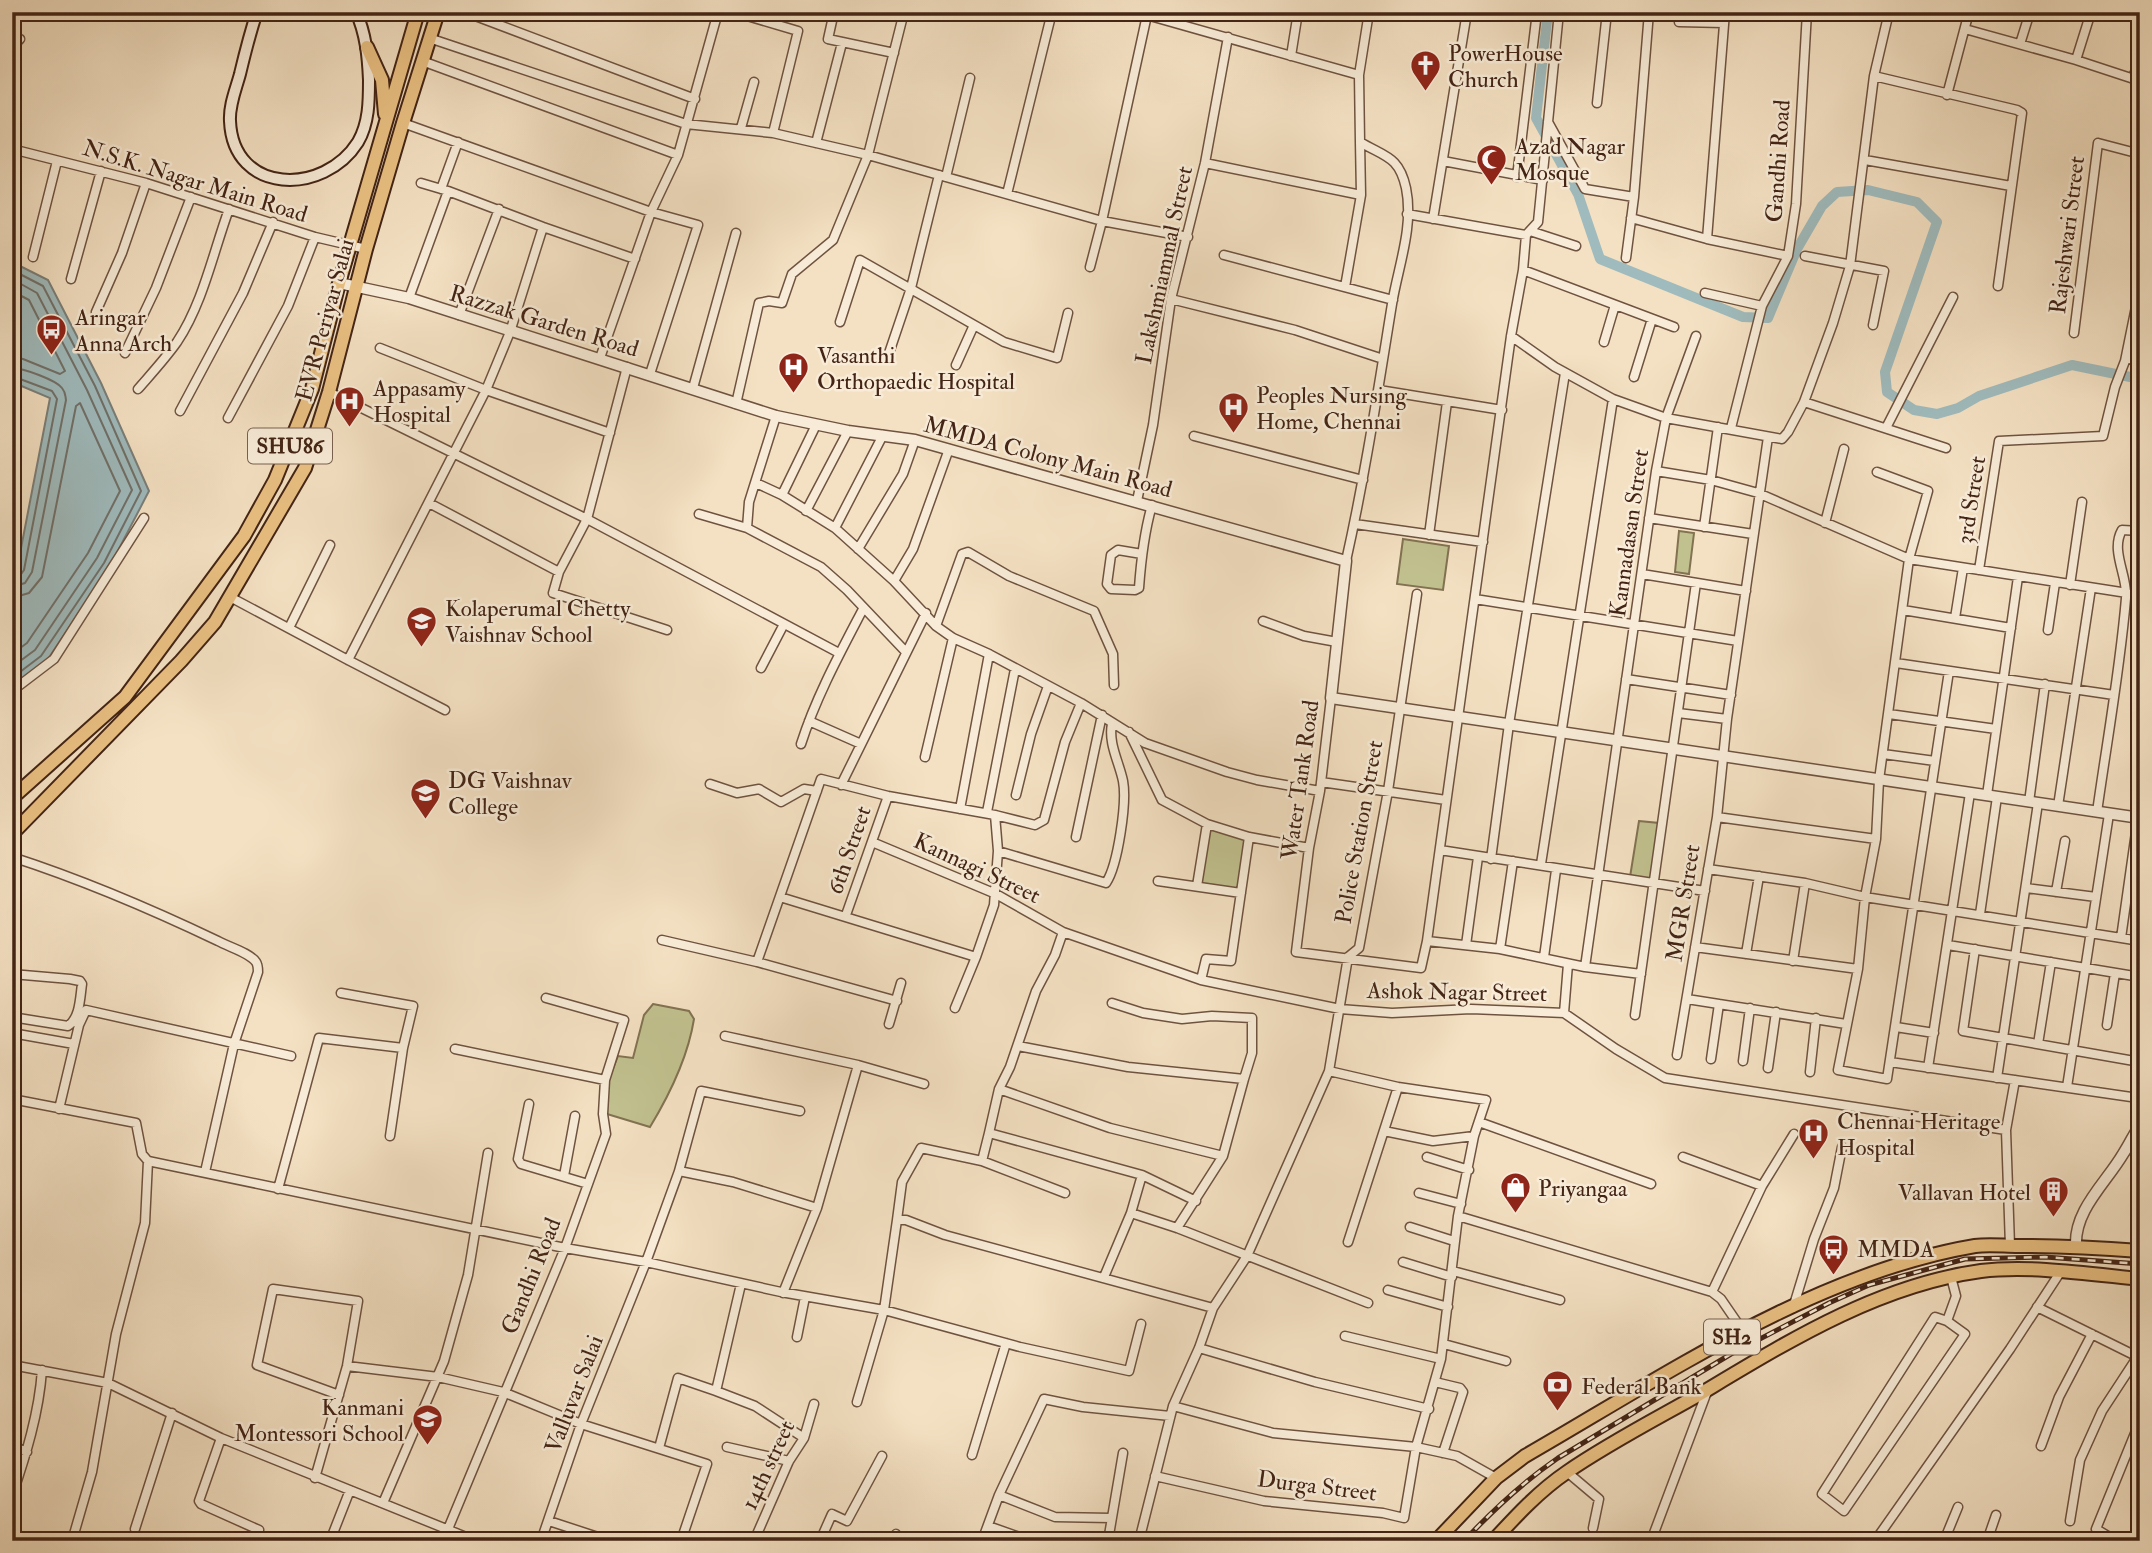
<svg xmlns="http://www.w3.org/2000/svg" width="2152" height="1553" font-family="'IM FELL Double Pica',serif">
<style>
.green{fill:#c1c18f;stroke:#827252;stroke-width:2}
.water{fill:#9fbbbd;stroke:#7a7f7a;stroke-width:2}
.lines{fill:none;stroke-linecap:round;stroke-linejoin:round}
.shore{stroke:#717069;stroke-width:2}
.canal{stroke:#9fbbbd;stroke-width:10}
.minor-casing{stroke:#6f5340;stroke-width:11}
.tertiary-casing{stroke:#6f5340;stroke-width:13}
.secondary-casing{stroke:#432415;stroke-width:14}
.primary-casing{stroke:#432415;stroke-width:16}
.minor{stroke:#f8ecd8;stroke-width:8}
.tertiary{stroke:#f8ecd8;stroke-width:10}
.secondary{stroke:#f8ecd8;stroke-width:10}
.primary{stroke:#eac082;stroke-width:12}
.rail-casing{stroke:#432415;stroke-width:5}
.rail{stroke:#f8ecd8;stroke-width:2.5;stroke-dasharray:8;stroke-linecap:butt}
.labels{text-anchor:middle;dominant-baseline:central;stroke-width:5;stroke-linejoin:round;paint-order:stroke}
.shield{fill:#f8ecd8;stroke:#796050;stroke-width:2}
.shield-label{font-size:21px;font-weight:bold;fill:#432415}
.poi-label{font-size:23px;fill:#432415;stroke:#f8ecd8;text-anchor:start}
.street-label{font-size:23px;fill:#432415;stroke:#f8ecd8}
</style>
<rect width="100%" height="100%" fill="#f4e1c3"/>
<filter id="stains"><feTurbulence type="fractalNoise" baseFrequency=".00286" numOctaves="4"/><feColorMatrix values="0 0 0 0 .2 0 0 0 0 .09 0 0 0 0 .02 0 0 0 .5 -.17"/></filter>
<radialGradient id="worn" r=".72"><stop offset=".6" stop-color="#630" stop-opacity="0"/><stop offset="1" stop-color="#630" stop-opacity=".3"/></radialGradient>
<path class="green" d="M1679 531 1694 533 1689 574 1675 572Z
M1403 539 1449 546 1443 590 1397 584Z
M1639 821 1659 823 1651 880 1630 877Z
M1209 827 1248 839 1239 892 1197 885Z
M653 1004 689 1011 694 1019C688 1057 670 1094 650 1127L607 1114 608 1081 618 1056 633 1058 644 1015Z"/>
<path class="water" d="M12 262 48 280 101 383 149 491 110 566 46 662 12 687V575L17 569 50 398 12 382Z"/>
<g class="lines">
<path class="shore" d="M12 270 43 286 95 386 141 491 104 563 41 656 12 678
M12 279 37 293 87 390 132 490 97 558 35 650 12 667
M12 291 29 300 65 371 60 374 23 359 12 357
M12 368C23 368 56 380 62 388 66 393 65 395 66 400L32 572 25 583 12 587
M12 376 52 391 57 399 24 570 19 577 12 578
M12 598 29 593 42 577 76 406 80 403 120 491 88 553 27 643 12 654"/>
<path class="canal" d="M1548 12 1536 118 1578 194 1600 259 1743 317 1768 318 1797 249 1822 206 1837 192 1868 190 1917 202 1937 222 1885 372 1887 392 1914 410 1937 414 1958 408 1979 396 2072 365 2140 379"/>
<defs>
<path id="minor" d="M465 12 695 99
M734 12 798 31 773 133
M834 12 828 39 894 53
M1136 12 1359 75
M1679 22 1724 23
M1965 29 2076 60 2140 81
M429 38 686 124 773 133 868 155 1102 221 1188 237
M2020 44 2030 12
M12 47 20 39
M1291 56 1298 12
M2076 60 2091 12
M422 61 678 155
M1874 76 2017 110 2022 113 1998 286
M2133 79 2140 55
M1947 95 1969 12
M1597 103 1607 12
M1548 122 1585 189 1634 197
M403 123 651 212 698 225 650 374
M741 128 754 82
M816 143 842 43
M12 149 146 183 315 237 366 249
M1865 160 2011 186
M12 161 16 150
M1443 161 1543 180
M1205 163 1361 195
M946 177 970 78
M1517 177 1537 12
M421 183 448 191 543 227 635 259
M441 189 458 142
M1007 194 1052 12
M1407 214 1526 235
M1631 218 1707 239 1788 256
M1433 219 1467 12
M1530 231 1576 246
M1707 239 1725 12
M1224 255 1393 300
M1805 256 1884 271 1873 325
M33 257 57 161
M1626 258 1634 197 1649 12
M1090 267 1102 221 1147 15
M1523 270 1674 327
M71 279 101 171
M1345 287 1361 195 1360 142
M1705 293 1762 306
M409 298 448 191
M1171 299 1295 330 1383 359
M96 312 122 253 146 183
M459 315 499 209
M840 322 860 260 1004 342 1057 358 1068 313
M2074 333 2098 143 2140 154
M1511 336 1555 367 1613 399 1666 418 1782 439 1788 432 1804 402 1833 323 1850 266 1874 76 1889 12
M1604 342 1615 305
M380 348 486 390 610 433
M125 353 156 288 191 197
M600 358 651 212 678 155 718 12
M2126 358 2140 362
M887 359 911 288 939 175
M956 365 974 325
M627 367 587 519 559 572 553 593 667 630
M1634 377 1652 319
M693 388 736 233
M138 389C151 374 165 359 177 342 203 303 213 253 229 209
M1379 390 1502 410
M329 392 587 519 839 653
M1804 402 1946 448
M736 404 759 303 769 301 782 303 792 274 833 240 868 155 904 12
M180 411 243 293 273 222
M776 416 749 502 747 528 821 567 847 590 905 651
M228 418 288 306 315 237
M1731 428 1762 306 1788 256 1796 204 1807 12
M1886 428 1953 297
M1194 436 1363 480
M1656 471 1711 480 1758 493 1909 559 2140 595
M1877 472 1928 491 1909 559 1879 780 1876 839 1865 897 1858 969 1838 1070 1887 1079 1949 671
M756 483 782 495 835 528 894 581 936 626 953 638 989 654 1081 703 1145 743 1227 772 1257 780 1320 791
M782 495 816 425
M1137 501 1153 425 1171 299 1205 163 1228 37
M429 503 559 572
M806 511 848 431
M699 514 747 528
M1649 518 1753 534
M1825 523 1844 449
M1355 524 1483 542
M1704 527 1718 427
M835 528 883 435
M1429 535 1447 402
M858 549 903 474 915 440
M1142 554 1118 550 1111 555 1107 584 1111 589 1135 590 1139 588C1141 560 1144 533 1152 505
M1346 561C1365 476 1378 390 1392 304 1398 267 1414 227 1406 188 1399 156 1385 157 1360 142L1359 75 1369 12
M1979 570 1999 441 2103 436 2115 387 2125 361 2140 287
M1642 574 1746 591
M894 581 913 549 949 449
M2070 585 2082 502
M230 597 348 660 445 710
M1475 599 1738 641
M1903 610 2011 628
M1955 618 1963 568
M1263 621 1304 636 1337 642
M936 626 962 554 968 552 1009 576 1094 611 1113 654 1114 685
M289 628 330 545
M2048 630 2055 583
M348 660 486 390 510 332 543 227
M1896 663 2114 695
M761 668 784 624
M1626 679 1731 695
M12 691 54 659 144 518
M1331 698 1320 791 1309 848 1296 952 1421 968 1427 941 1511 336 1523 270 1526 235 1538 222 1559 12
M1678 713 1727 719
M1889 714 1996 729
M809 721 861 744
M1129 732 1162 800 1207 824 1249 837 1309 848
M801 744C816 697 840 653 863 609
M1883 754 1935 761
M925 757 953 638
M1321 782 1446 800
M710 784 737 793 759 789 781 802 804 789 817 791
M841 785 926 613
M1016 795 1031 734 1048 686
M1987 795 2018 577
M2029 802 2045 684
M2058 806 2091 588
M960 809 989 654
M987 812 1015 669
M2097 812C2107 741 2120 670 2126 598 2128 576 2110 551 2122 530L2140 531
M995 815 1035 825 1044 820 1065 742 1081 703
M1717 817 1876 839
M1076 837 1102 715
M872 842 996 894 1063 932 1201 980 1340 1009 1392 1013 1471 1009 1564 1013 1616 1049 1665 1078 2006 1130
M1440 850 1705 891
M12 857C83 880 151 909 218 941 229 947 250 953 256 962 258 965 258 969 258 972L234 1044 205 1172
M1491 859 1509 724 1565 373
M1541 864 1613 399
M1708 869 1805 883 1865 897 2140 941
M1158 881 1241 893
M1197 886 1207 824
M2026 888 2096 897
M2056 892 2065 841
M780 897 976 957 994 905 998 851
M1980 914 1997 797
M846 915 888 796
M1063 932 1055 955 1036 991 1010 1067 999 1089 989 1133 1142 1175 1196 1201
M2121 938 2138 818
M662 940 757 962 897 1001
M1427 941 1500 949 1585 967 1656 471 1666 418 1696 336
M1466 945 1478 857
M1948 945 2140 977
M1695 947 1858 969
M1500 949 1513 861
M1975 949 1963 1031 2140 1062
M1746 954 1759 876
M1348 957 1359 948 1388 791 1417 594
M1544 957 1556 870
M1793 961 1805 883
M757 962 821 779 888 796 995 815 998 851 1106 883C1118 865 1127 802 1123 781 1119 762 1108 743 1112 724
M1585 967 1641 974
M12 974 70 979 80 981 82 984C80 998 80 1018 68 1026L12 1017
M1201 980 1206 959 1231 961 1249 837
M341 993 413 1006 403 1048 390 1136
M1687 999 1846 1024
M1112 1003 1143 1013 1182 1019 1212 1016 1252 1018V1053L1244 1079
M955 1008 976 957
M1564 1013 1568 964
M1635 1015 1696 583
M889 1024 901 983
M2107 1025 2115 973
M1896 1027 1934 1033
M12 1033 74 1044
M725 1036 858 1065 924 1084
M2038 1044 2051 962
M1018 1046 1128 1067 1244 1079 1223 1156 1177 1228
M455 1049 605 1080
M1677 1055 1717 817 1727 719 1768 437
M1711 1059 1719 1004
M1743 1061 1750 1008
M1890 1062 2138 1098
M1768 1068 1776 1012
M1928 1068 1970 793
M1810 1072 1816 1018
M1997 1078 2038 803
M2067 1087 2109 814
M999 1089 1110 1128 1223 1156
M12 1099 136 1123 142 1154 148 1161 565 1248 646 1262 781 1292 884 1310 1020 1347 1129 1371 1141 1324
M529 1104 518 1159 521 1164 588 1184
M59 1109 79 1025 86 1010 291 1056
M1479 1122 1651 1184
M2138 1127 2140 1085
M1384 1131 1433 1141 1474 1136
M1427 1157 1469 1170
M1683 1157 1762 1186
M982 1161 1065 1193
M679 1171 701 1091 800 1111
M564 1176 575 1116
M278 1189 319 1038 403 1048
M1419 1193 1461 1204
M1131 1213 1177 1228 1368 1303
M1458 1216 1712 1292 1721 1299 1743 1331
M897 1220 902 1182 921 1148 982 1161 989 1133
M1410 1227 1454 1241
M1348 1242 1398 1087
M2010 1246 2006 1130 2015 1080
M1403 1262 1452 1277
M1453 1271 1560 1300
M1104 1277 1131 1213 1142 1175
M1388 1290 1448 1307
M1712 1292 1762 1186 1794 1134
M783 1293 817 1208 858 1065
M2037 1307 2140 1358
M1793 1308 1814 1239 1834 1188 1842 1147
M1935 1317 1947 1321 1965 1334 1844 1511 1822 1494Z
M1947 1321 1956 1296 1951 1277
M1345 1336 1441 1359
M797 1337 805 1297
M1444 1344 1506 1361
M1199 1348 1315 1382 1429 1409
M12 1365 108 1383 221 1438 476 1541
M347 1366 438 1377 503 1392 581 1424 707 1464 681 1541
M1435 1382 1460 1388 1463 1392 1443 1453
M716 1391 755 1406 804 1438
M857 1402 884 1310 897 1220H906L945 1235 1213 1308
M1173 1406 1273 1433 1416 1447 1457 1456 1496 1478
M221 1438 199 1501 201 1504 259 1530
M12 1446 27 1452
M2041 1446 2059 1397 2092 1334
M727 1447 789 1461
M659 1448 678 1378 716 1391 741 1284
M972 1455 1006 1343
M1567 1472 1599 1499 1593 1528
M1155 1476 1264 1501 1383 1513 1404 1518 1416 1447 1441 1359 1458 1216 1474 1136 1486 1100 1398 1087 1329 1071
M315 1478 347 1366 358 1301 273 1289 257 1365 339 1395
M999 1495 1055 1517 1111 1518
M12 1496C26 1455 39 1413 42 1370
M383 1503 444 1361 468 1275 488 1153
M549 1521 610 1541
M2070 1521 2080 1460 2102 1411 2138 1356
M988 1526 1031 1541
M135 1529 172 1413
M72 1541 92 1472 116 1334 145 1223 148 1161
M330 1541 350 1490
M443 1541 565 1248 606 1134 603 1114 605 1080 624 1020 546 998
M541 1541 581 1424 646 1262 679 1171 733 1182 817 1208
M754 1541 789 1461 804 1438 814 1404
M820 1541 832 1514 847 1521 882 1456
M893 1541 896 1534
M982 1541 999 1495 1044 1399 1083 1407 1170 1416
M1108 1541 1123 1453
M1139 1541 1173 1406 1199 1348 1213 1308 1247 1256 1329 1071 1348 957
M1651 1541 1708 1389
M1875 1541 2010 1349 2061 1271
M1944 1541 1958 1507
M1987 1541 1996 1515
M2116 1541 2096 1529 2140 1421"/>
<path id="tertiary" d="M339 283 409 298 776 416 848 431 915 440 1346 561 1331 698 2140 818
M2076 1246C2074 1210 2106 1183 2123 1154 2129 1145 2134 1134 2140 1125"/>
<path id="secondary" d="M257 12C250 33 245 53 240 74 236 89 229 105 230 121 233 195 324 196 358 142 369 123 369 101 369 80 368 57 366 34 356 12"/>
<path id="primary" d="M367 47 382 80 385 114
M12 798 125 697 244 536 275 480 312 389 339 283 418 12
M12 834 181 661 215 622 305 468 329 392 366 249 403 123 438 12
M1436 1541 1496 1478 1525 1456C1664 1376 1815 1273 1975 1246 1989 1244 2004 1246 2018 1246 2059 1246 2099 1248 2140 1251
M1493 1541C1516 1516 1539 1491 1567 1472 1609 1443 1656 1419 1700 1394 1787 1342 1878 1285 1981 1271 2030 1265 2090 1274 2140 1279"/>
</defs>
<use href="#minor" class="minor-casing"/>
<use href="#tertiary" class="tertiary-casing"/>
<use href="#secondary" class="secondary-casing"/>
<use href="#primary" class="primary-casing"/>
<use href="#minor" class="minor"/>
<use href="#tertiary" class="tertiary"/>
<use href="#secondary" class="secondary"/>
<use href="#primary" class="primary"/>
<defs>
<path id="rail" d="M1464 1541C1493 1510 1523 1482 1558 1458L1731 1354 1829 1303 1869 1285 1965 1259 2045 1257 2140 1264"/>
</defs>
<use href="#rail" class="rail-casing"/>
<use href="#rail" class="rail"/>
</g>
<defs>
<symbol id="church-pin" viewBox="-11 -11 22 30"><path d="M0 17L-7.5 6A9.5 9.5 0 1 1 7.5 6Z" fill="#8f2418" stroke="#f8ecd8"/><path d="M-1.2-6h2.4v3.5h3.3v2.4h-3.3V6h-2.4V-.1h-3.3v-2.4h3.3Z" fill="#fff"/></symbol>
<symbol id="mosque-pin" viewBox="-11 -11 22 30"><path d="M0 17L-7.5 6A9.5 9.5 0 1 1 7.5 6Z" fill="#8f2418" stroke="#f8ecd8"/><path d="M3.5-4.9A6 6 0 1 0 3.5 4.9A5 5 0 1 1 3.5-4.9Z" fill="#fff"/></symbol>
<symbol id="bus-pin" viewBox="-11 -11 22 30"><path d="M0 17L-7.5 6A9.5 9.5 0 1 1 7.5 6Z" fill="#8f2418" stroke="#f8ecd8"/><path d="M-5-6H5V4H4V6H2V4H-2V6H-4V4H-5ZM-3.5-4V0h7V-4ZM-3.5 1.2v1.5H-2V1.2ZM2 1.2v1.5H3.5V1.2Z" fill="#fff"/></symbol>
<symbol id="hospital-pin" viewBox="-11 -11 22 30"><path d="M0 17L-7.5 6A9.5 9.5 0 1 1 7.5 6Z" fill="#8f2418" stroke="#f8ecd8"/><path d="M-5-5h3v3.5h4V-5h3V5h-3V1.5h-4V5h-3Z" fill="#fff"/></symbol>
<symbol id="school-pin" viewBox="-11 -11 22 30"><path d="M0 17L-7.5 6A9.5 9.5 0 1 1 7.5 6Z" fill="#8f2418" stroke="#f8ecd8"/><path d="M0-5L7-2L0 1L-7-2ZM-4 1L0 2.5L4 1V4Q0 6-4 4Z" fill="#fff"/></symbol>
<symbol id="university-pin" viewBox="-11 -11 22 30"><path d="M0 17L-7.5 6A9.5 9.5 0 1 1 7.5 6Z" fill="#8f2418" stroke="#f8ecd8"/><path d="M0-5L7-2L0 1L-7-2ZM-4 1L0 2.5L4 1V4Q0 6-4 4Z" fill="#fff"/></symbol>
<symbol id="shop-pin" viewBox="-11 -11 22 30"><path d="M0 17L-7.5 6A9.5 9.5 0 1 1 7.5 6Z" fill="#8f2418" stroke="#f8ecd8"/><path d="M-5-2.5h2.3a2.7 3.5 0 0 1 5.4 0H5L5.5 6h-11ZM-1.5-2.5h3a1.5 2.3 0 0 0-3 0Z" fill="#fff"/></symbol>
<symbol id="building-pin" viewBox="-11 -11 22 30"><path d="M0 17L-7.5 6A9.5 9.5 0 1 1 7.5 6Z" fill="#8f2418" stroke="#f8ecd8"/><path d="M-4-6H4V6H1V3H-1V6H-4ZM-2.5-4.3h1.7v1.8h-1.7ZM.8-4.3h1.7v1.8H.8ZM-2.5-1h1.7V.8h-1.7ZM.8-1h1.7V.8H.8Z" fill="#fff"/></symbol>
<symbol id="bank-pin" viewBox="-11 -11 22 30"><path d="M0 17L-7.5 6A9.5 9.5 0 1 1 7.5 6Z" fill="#8f2418" stroke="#f8ecd8"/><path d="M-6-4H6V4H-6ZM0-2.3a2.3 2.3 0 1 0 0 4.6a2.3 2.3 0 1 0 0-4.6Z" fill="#fff"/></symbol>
</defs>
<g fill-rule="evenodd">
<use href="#church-pin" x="1408" y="48" width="35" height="47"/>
<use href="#mosque-pin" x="1474" y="142" width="35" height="47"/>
<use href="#bus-pin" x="34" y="312" width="35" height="47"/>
<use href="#hospital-pin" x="776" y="350" width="35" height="47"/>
<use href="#hospital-pin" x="332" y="384" width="35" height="47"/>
<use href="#hospital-pin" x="1216" y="390" width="35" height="47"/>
<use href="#school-pin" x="404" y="604" width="35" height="47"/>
<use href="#university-pin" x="408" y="776" width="35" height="47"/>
<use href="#hospital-pin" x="1796" y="1116" width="35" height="47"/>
<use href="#shop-pin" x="1498" y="1170" width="35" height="47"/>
<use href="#building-pin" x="2036" y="1174" width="35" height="47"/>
<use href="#bus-pin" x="1816" y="1232" width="35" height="47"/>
<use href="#bank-pin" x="1540" y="1368" width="35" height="47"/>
<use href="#school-pin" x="410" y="1402" width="35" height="47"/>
</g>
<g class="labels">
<g class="shield">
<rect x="248" y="428.5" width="84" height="35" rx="5"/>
<rect x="1704" y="1319.5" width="56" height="35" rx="5"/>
</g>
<g class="shield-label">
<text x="290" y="446">SHU86</text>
<text x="1732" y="1337">SH2</text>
</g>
<g class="poi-label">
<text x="1448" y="53">PowerHouse<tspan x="1448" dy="26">Church</tspan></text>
<text x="1515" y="146">Azad Nagar<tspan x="1515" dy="26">Mosque</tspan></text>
<text x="75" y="317">Aringar<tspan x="75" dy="26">Anna Arch</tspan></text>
<text x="817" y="355">Vasanthi<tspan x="817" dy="26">Orthopaedic Hospital</tspan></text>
<text x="373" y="388">Appasamy<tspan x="373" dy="26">Hospital</tspan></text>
<text x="1256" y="395">Peoples Nursing<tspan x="1256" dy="26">Home, Chennai</tspan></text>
<text x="445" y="608">Kolaperumal Chetty<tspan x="445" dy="26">Vaishnav School</tspan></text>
<text x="448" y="780">DG Vaishnav<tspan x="448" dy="26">College</tspan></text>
<text x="1837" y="1121">Chennai Heritage<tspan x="1837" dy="26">Hospital</tspan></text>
<text x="1538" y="1188">Priyangaa</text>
<text x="2031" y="1192" text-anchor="end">Vallavan Hotel</text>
<text x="1857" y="1249">MMDA</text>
<text x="1581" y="1386">Federal Bank</text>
<text x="404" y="1407" text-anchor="end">Kanmani<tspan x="404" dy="26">Montessori School</tspan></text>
</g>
<g class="street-label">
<text transform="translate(1778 161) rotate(-86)">Gandhi Road</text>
<text transform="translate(195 181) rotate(17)">N.S.K. Nagar Main Road</text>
<text transform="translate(2067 235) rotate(-83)">Rajeshwari Street</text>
<text transform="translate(1164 265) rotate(-78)">Lakshmiammal Street</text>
<text transform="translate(325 320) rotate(-75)">EVR Periyar Salai</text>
<text transform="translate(544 321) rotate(17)">Razzak Garden Road</text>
<text transform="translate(1048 457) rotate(15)">MMDA Colony Main Road</text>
<text transform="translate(1971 500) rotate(-81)">3rd Street</text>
<text transform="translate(1629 533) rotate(-82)">Kannadasan Street</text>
<text transform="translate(1300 780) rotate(-82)">Water Tank Road</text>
<text transform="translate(1359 832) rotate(-80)">Police Station Street</text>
<text transform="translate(849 850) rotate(-71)">6th Street</text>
<text transform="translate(977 868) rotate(25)">Kannagi Street</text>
<text transform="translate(1683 903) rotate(-81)">MGR Street</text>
<text transform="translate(1457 992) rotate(1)">Ashok Nagar Street</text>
<text transform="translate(531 1276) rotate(-68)">Gandhi Road</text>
<text transform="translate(574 1394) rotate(-69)">Valluvar Salai</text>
<text transform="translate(768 1465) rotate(-65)">14th street</text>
<text transform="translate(1317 1486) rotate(7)">Durga Street</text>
</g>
</g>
<rect width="2152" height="1553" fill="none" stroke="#f4e1c3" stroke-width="42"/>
<rect x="14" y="14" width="2124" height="1525" fill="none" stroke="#432415" stroke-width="3.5"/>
<rect x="21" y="21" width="2110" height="1511" fill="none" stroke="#432415" stroke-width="2"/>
<rect width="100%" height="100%" filter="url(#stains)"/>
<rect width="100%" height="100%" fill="url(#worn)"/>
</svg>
